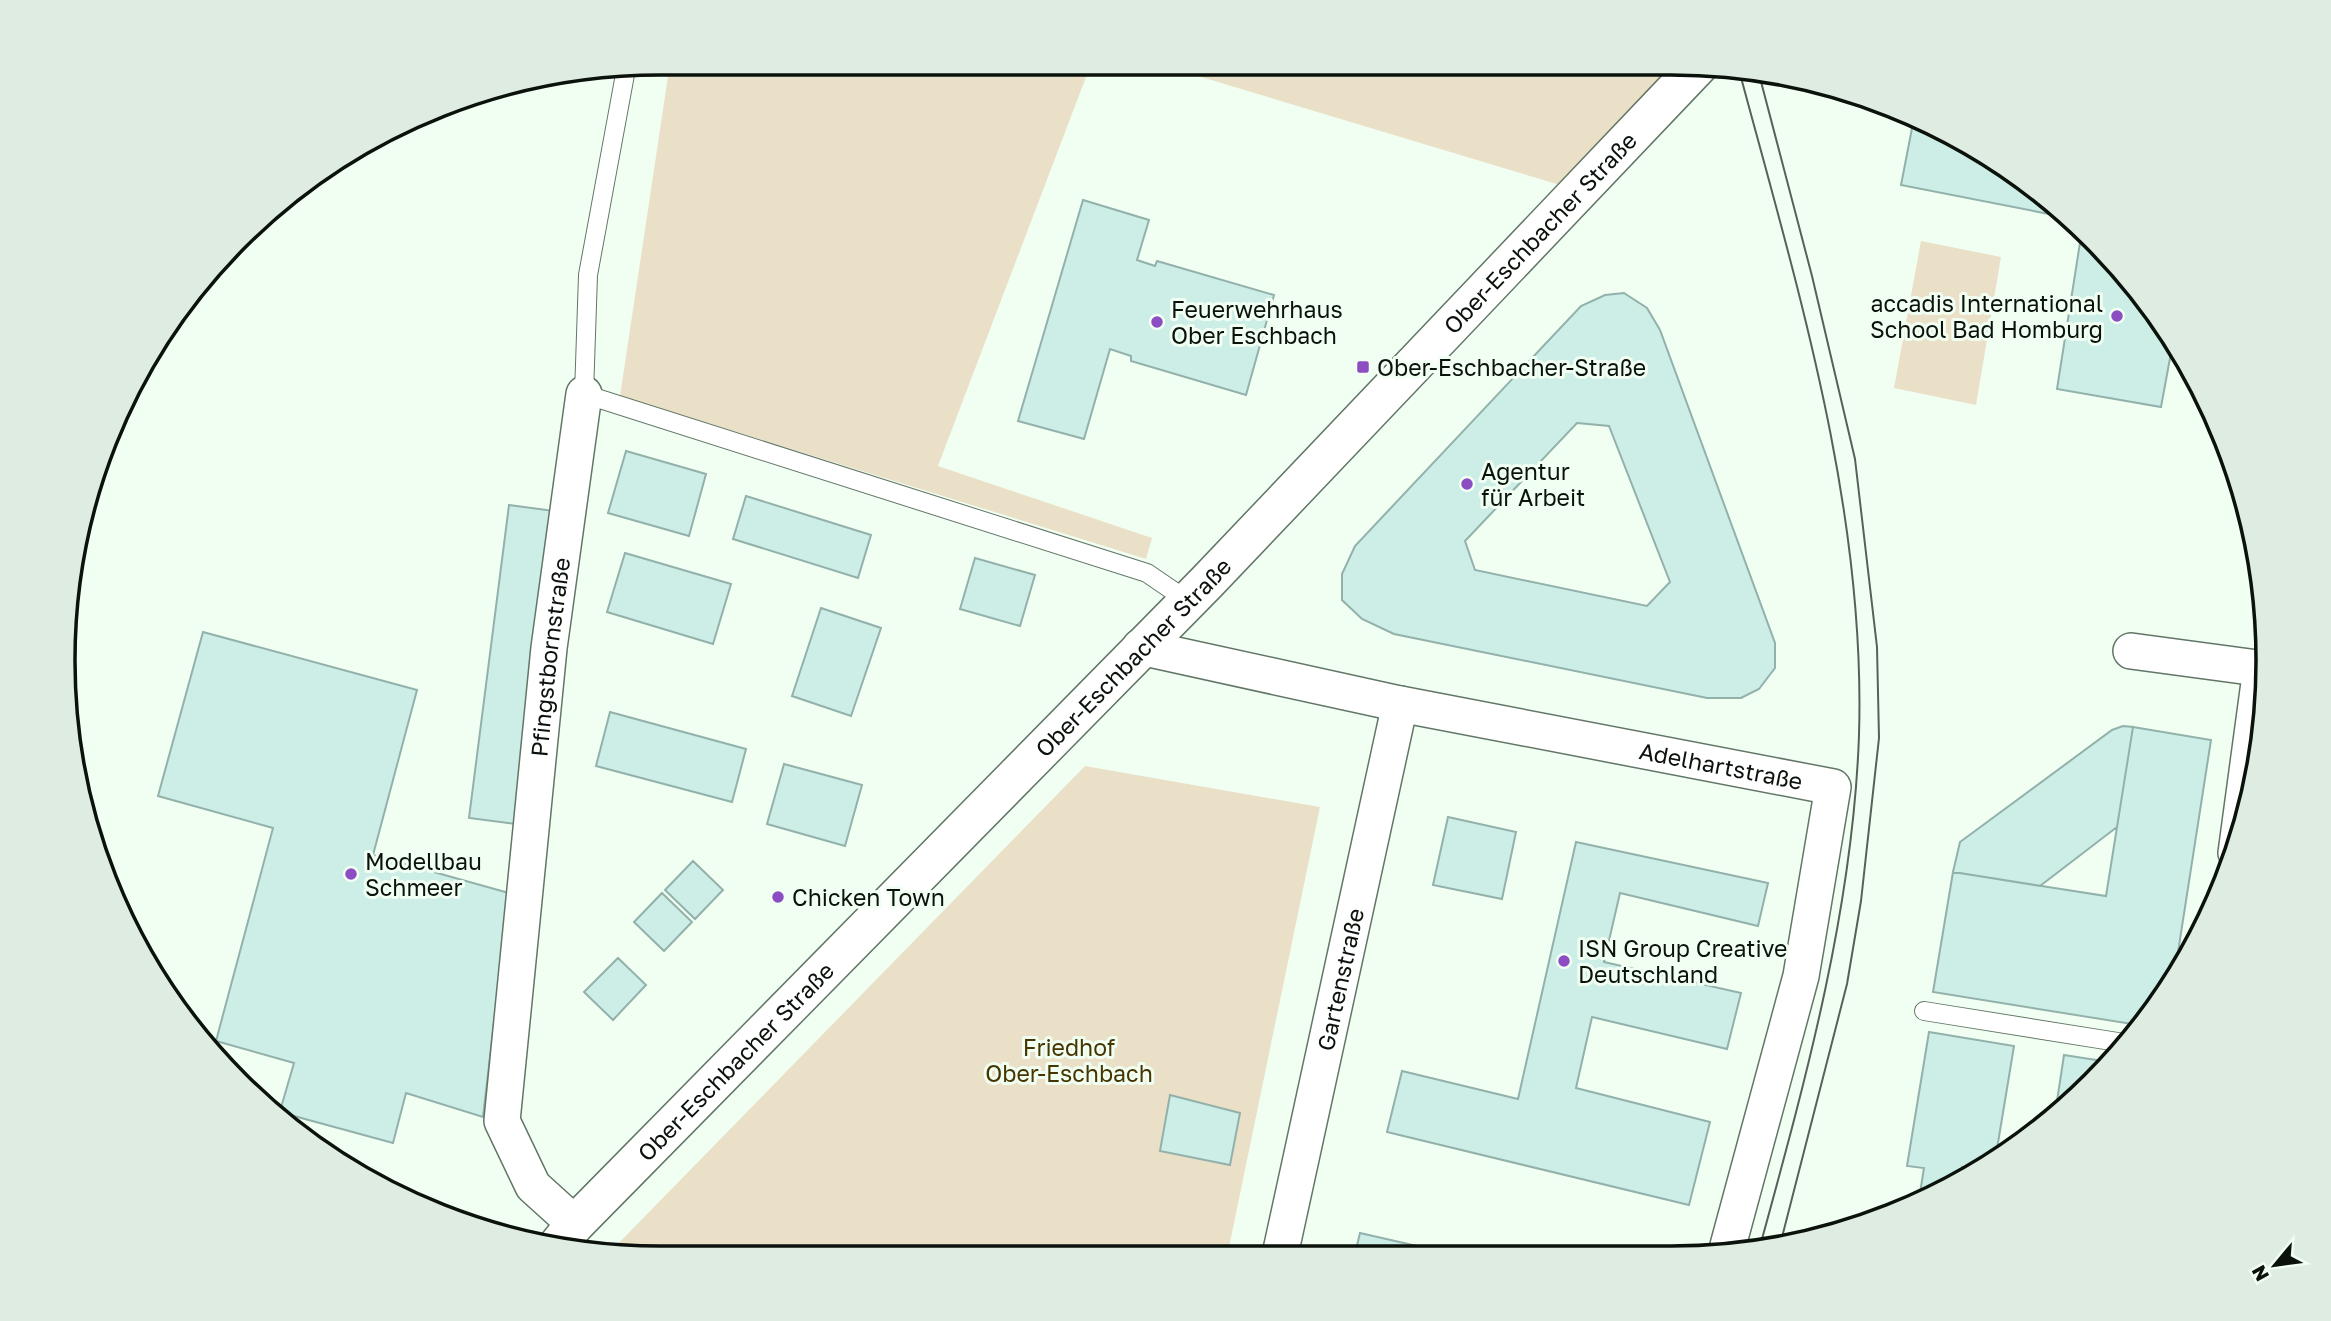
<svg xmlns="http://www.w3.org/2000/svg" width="2331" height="1321" font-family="'Golos Text',sans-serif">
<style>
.green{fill:#eae0c7}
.building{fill:#cdede7;stroke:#92b1aa;stroke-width:2;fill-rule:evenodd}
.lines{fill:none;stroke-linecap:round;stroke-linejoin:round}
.lane-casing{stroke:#627666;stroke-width:20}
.street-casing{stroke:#627666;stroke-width:38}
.secondary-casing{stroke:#627666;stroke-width:41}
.lane{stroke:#fff;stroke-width:18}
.street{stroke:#fff;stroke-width:35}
.secondary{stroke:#fff;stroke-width:38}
.tram{stroke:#586159;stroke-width:2}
.poi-dot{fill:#8c4dc3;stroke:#f1fff3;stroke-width:2.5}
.labels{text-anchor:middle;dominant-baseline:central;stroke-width:6;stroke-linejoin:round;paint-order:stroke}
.street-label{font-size:23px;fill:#0b120c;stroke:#f1fff3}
.poi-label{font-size:23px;fill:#0b120c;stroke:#f1fff3;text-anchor:start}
.park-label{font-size:23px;fill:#463500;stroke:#f1fff3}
.rim{fill:none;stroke:#0b120c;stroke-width:3.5}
</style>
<rect width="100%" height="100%" fill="#f1fff3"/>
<path class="green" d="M670 63 1091 64 938 466 1152 538 1146 559 620 396Z
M1158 64H1672L1560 185Z
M1921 241 2001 257 1976 405 1894 388Z
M1085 766 1320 807 1228 1252 1236 1255 622 1257 608 1254Z"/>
<path class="building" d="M1914 118 1970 143 2052 202 2049 214 1901 185Z
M1083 200 1149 220 1137 260 1155 266 1157 261 1274 295 1246 395 1131 361V356L1110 349 1084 439 1018 421Z
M2082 230 2145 297 2173 342 2161 407 2057 389Z
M1624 293 1647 308 1660 330 1775 643V668L1759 689 1741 698H1707L1394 634 1362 619 1342 600V574L1355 546 1581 306 1605 295ZM1577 423 1609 426 1670 582 1647 606 1475 570 1465 541Z
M626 451 706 474 689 536 608 513Z
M746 496 871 535 858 578 733 539Z
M509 505 554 511 515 824 469 818Z
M625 553 731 584 713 644 607 612Z
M975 558 1035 575 1020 626 960 609Z
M821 608 881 628 851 716 792 696Z
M203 632 417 690 373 855 509 893 483 1117 406 1093 393 1143 283 1113 280 1111 294 1063 216 1041 273 828 158 796Z
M610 712 746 749 732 802 596 766Z
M2123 726 2133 727 2117 827 2040 886 1953 872 1960 842 2112 730Z
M2133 727 2211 740 2174 978 2138 1025 1933 992 1953 872 2106 896Z
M784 764 862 785 845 846 767 824Z
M1448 817 1516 832 1502 899 1433 885Z
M1576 842 1768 883 1758 926 1620 893 1604 962 1741 993 1727 1049 1592 1017 1576 1088 1710 1122 1689 1205 1387 1132 1402 1071 1518 1099Z
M693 861 723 890 695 919 665 890Z
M662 893 692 922 664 951 634 922Z
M618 958 646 985 613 1020 584 992Z
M1929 1032 2014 1046 1995 1161 1978 1170 1962 1167 1960 1178 1919 1199 1924 1168 1907 1166Z
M2064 1055 2109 1062 2093 1083 2055 1114Z
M1170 1095 1240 1113 1230 1165 1160 1151Z
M1360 1233 1452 1254H1355Z"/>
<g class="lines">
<defs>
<path id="lane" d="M626 69 588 275 584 394 1147 573 1188 601
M1924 1011 2124 1043"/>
<g id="street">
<path id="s1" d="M1140 647 1400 704 1833 787 1801 976 1726 1253"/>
<path d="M2131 651 2265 669"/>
<path d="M2236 853 2261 668"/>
<path id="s2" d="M575 1224 533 1186 502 1121 549 648 584 394"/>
<path id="s3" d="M1280 1255 1400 704"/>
</g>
<g id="secondary">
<path id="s4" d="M559 1244 575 1224 1207 582 1700 64"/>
</g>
</defs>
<use href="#lane" class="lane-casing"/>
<use href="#street" class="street-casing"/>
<use href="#secondary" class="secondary-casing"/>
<use href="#lane" class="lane"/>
<use href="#street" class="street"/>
<use href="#secondary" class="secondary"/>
<path class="tram" d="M1739 70C1797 286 1866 509 1859 735 1853 910 1805 1082 1759 1250
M1759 74 1812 276 1855 459 1877 647 1879 738 1861 901 1847 984 1780 1245"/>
</g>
<g class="poi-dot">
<circle cx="2117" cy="316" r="7"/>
<circle cx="1157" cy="322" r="7"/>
<rect x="1356" y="360" width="14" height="14" rx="3.5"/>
<circle cx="1467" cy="484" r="7"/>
<circle cx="351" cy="874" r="7"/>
<circle cx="778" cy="897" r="7"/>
<circle cx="1564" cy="961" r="7"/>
</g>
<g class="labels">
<g class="street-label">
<text stroke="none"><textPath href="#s4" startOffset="1409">Ober-Eschbacher Straße</textPath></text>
<text stroke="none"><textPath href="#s2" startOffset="595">Pfingstbornstraße</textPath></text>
<text stroke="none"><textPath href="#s4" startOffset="821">Ober-Eschbacher Straße</textPath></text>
<text stroke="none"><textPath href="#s1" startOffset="593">Adelhartstraße</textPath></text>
<text stroke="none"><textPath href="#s3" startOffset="282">Gartenstraße</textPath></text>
<text stroke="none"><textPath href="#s4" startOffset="254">Ober-Eschbacher Straße</textPath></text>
</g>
<g class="poi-label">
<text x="2103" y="303" text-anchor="end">accadis International<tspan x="2103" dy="26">School Bad Homburg</tspan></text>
<text x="1171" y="309">Feuerwehrhaus<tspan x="1171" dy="26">Ober Eschbach</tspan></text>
<text x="1377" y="367">Ober-Eschbacher-Straße</text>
<text x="1481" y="471">Agentur<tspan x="1481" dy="26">für Arbeit</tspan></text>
<text x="365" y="861">Modellbau<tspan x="365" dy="26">Schmeer</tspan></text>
<text x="792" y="897">Chicken Town</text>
<text x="1578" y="948">ISN Group Creative<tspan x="1578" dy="26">Deutschland</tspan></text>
</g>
<g class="park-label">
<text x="1069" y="1047">Friedhof<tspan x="1069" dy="26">Ober-Eschbach</tspan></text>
</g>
</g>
<path d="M0 0H2331V1321H0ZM660 75H1671A585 585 0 0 1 2256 660V661A585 585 0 0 1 1671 1246H660A585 585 0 0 1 75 661V660A585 585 0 0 1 660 75Z" fill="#dfece1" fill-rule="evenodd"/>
<path class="rim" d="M660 75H1671A585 585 0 0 1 2256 660V661A585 585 0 0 1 1671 1246H660A585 585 0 0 1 75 661V660A585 585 0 0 1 660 75Z"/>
<g transform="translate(2275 1265) rotate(241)" stroke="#f1fff3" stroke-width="5" paint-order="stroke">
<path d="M0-5L12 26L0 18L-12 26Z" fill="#0b120c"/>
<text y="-10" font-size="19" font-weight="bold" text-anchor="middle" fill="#0b120c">N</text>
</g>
</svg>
